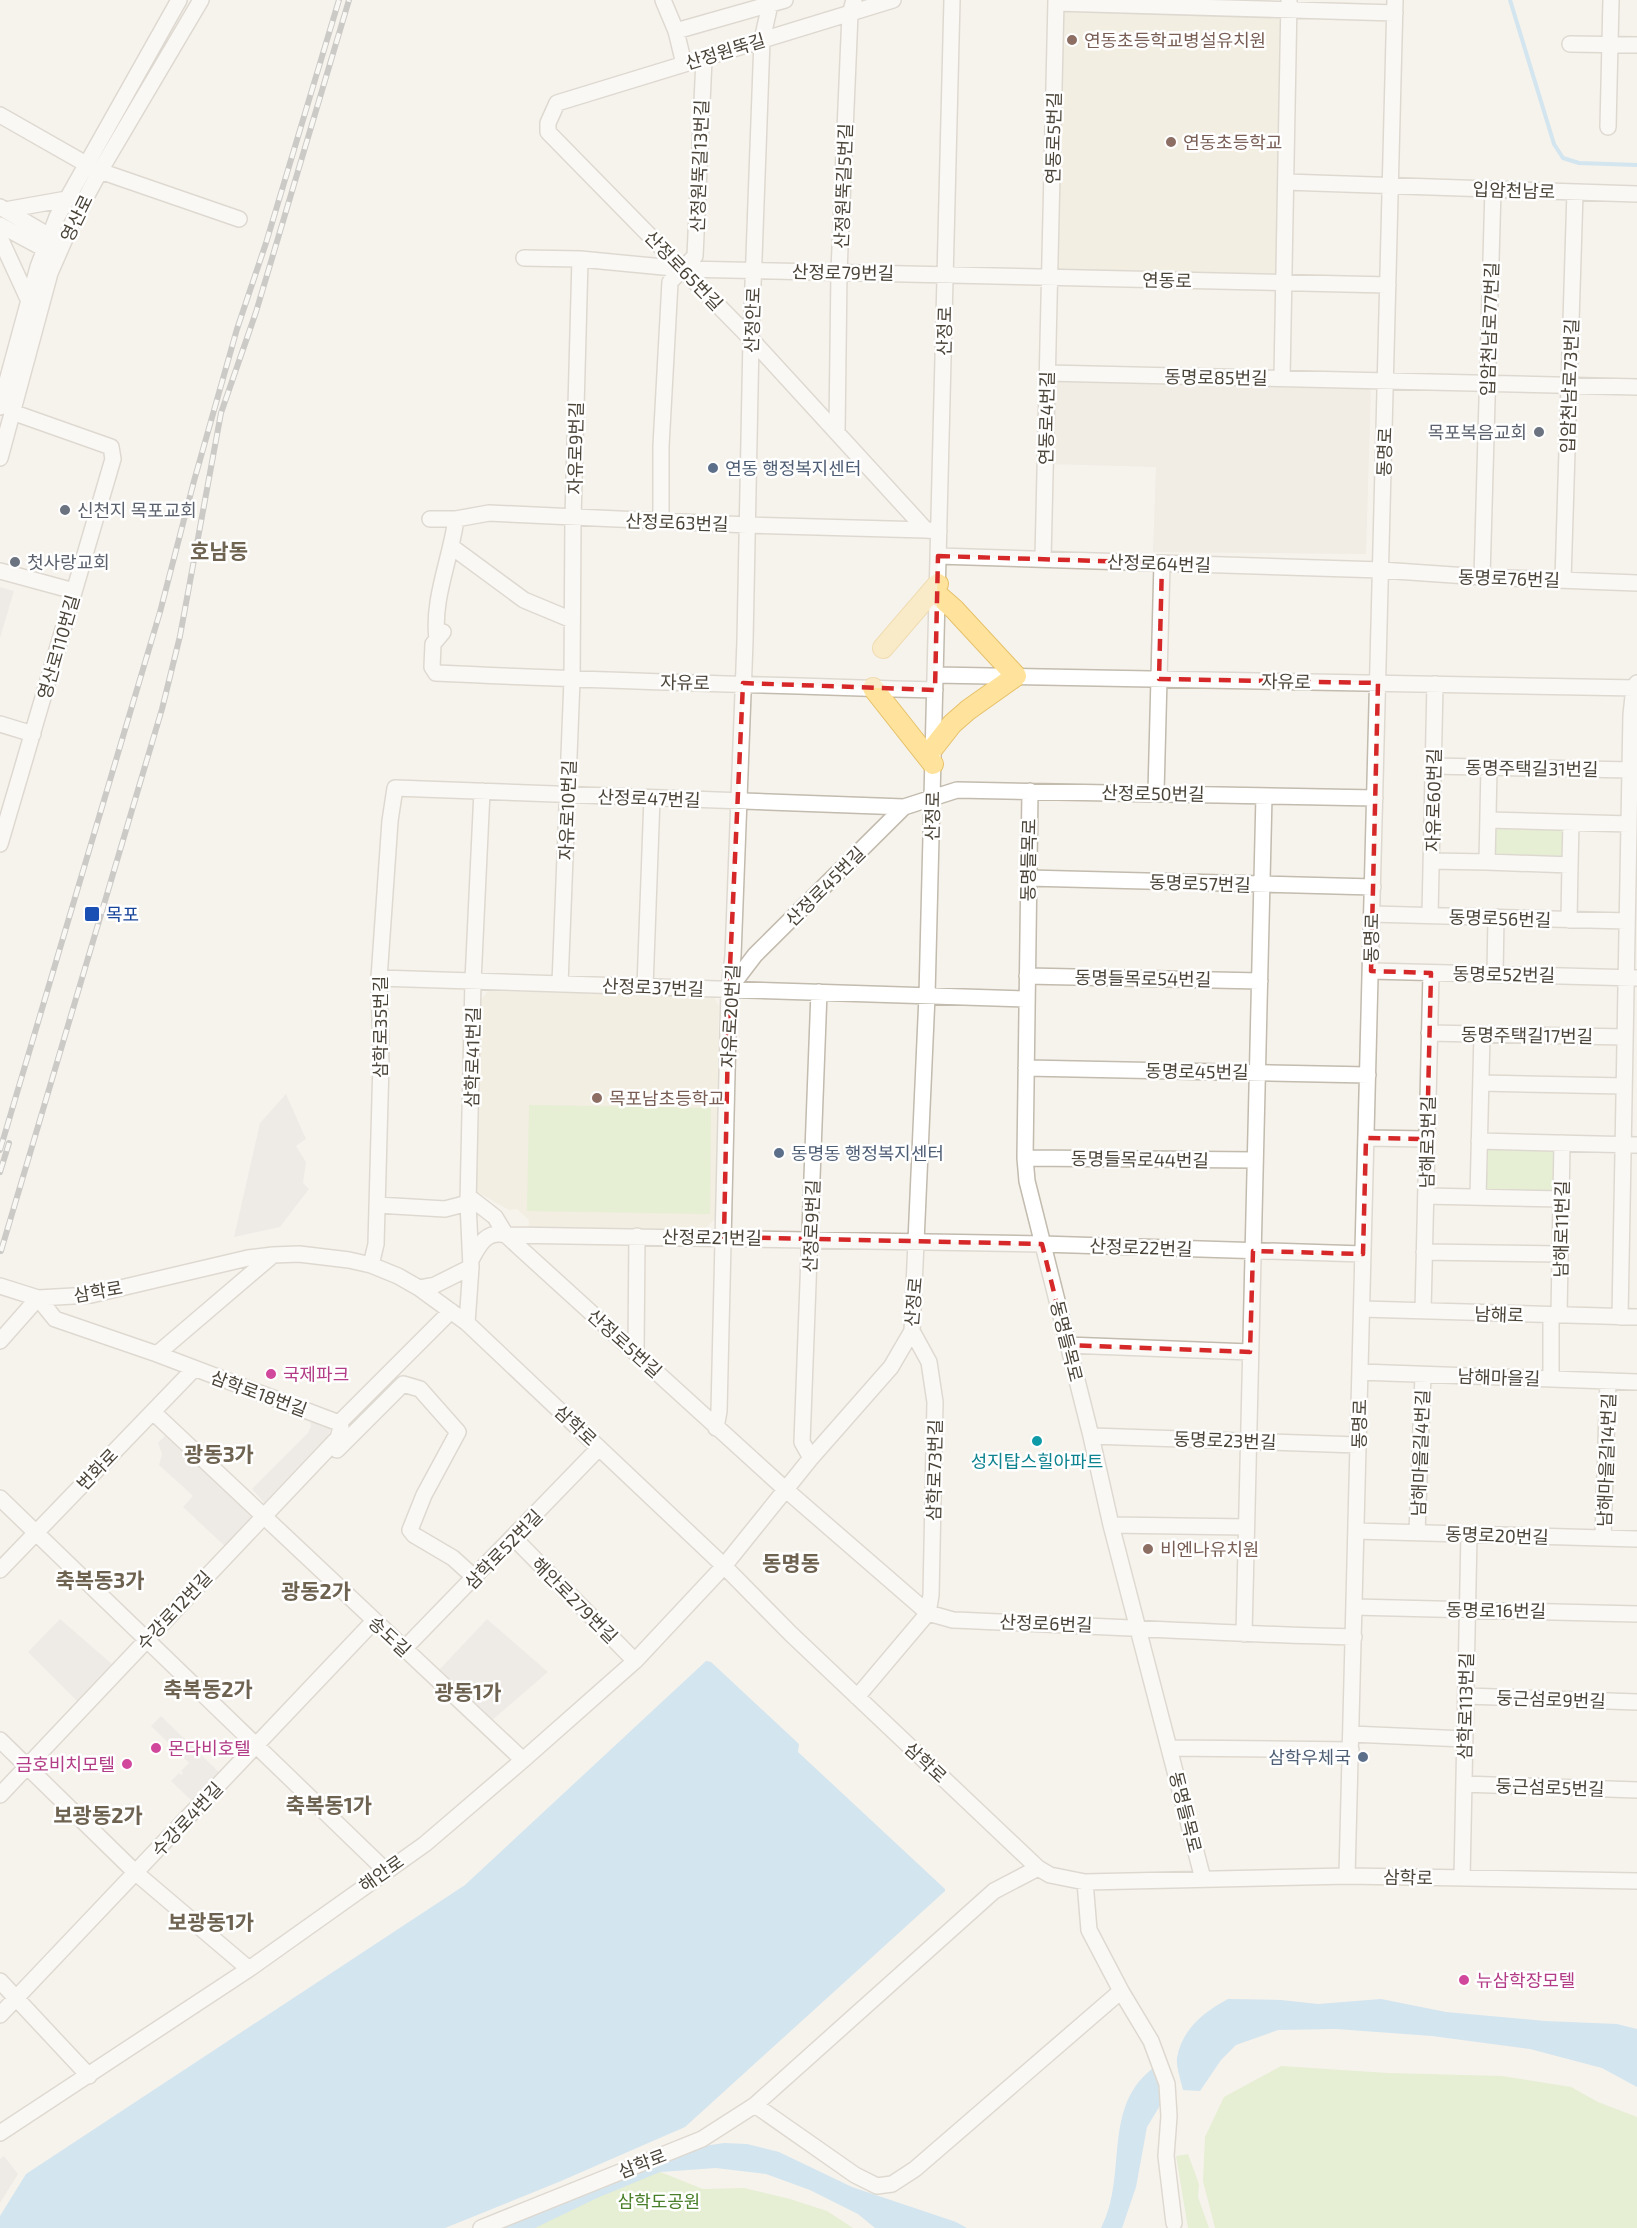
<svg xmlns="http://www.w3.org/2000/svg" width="1637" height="2228" font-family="'Exo 2','Noto Sans KR',sans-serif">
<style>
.residential{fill:#eae5da}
.education{fill:#efe8d6}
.green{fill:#d2eab5}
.parking{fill:#e5e3e0}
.water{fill:#a9d4f2}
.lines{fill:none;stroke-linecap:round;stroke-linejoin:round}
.stream{stroke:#a9d4f2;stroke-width:4}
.minor-casing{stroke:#c2bbae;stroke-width:18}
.major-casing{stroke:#e6c16a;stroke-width:22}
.minor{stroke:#fff;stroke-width:15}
.major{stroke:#ffe39c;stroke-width:20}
.rail-casing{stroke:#9a9a9a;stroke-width:6}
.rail{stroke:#fff;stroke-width:4;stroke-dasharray:11;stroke-linecap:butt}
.marked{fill:none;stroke:#d62828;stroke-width:4.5;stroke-dasharray:12 8;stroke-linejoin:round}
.education-dot{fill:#8d6e63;stroke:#fff;stroke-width:2}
.worship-dot{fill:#6b7280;stroke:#fff;stroke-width:2}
.service-dot{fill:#5c6f8a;stroke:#fff;stroke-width:2}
.transit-dot{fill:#1a4fb4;stroke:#fff;stroke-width:2}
.hotel-dot{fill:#d1479c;stroke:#fff;stroke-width:2}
.culture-dot{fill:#0f9aa8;stroke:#fff;stroke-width:2}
.labels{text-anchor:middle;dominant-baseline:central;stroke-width:5;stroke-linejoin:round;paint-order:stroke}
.education-label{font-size:18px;fill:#785e54;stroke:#fff;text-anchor:start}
.street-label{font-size:18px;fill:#4b4439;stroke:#fff}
.worship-label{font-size:18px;fill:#5b616d;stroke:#fff;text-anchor:start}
.service-label{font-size:18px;fill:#4e5e75;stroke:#fff;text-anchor:start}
.transit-label{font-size:18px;fill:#164399;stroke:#fff;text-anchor:start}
.hotel-label{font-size:18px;fill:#b23c85;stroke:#fff;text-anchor:start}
.culture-label{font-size:18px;fill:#0d838f;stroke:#fff}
.park-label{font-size:18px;fill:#4a7f2a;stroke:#fff}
.quarter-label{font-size:21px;font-weight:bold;fill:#6e6250;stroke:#fff}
</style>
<rect width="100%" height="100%" fill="#f6f3ec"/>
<path class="residential" d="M1051 377 1371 384 1366 554 1153 552 1156 467 1049 464Z"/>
<path class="education" d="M1063 9 1286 15 1279 275 1055 269Z
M488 991 713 996 719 1006 715 1219 705 1229 528 1231 529 1220 517 1209 509 1210 474 1190 481 1000Z"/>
<path class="green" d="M1491 827 1567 828 1566 861 1490 859Z
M529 1105 711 1108 710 1214 527 1211Z
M1483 1145 1559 1146V1195L1482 1194Z
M1281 2066 1388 2073 1502 2076 1571 2087 1598 2102 1637 2117V2228H1215L1203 2181 1205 2137 1224 2097Z
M1188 2154 1199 2184 1198 2197 1209 2228H1188L1176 2156Z
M658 2171 703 2189 744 2188 790 2199 827 2211 853 2228H524Z"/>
<path class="parking" d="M0 587 14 591 0 638Z
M286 1094 306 1139 296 1146 306 1162 303 1183 309 1189 280 1227 234 1237 260 1123Z
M309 1416 331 1425 328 1439 265 1504 252 1489 308 1433 311 1426Z
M171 1429 263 1516 230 1551 183 1507 193 1496 159 1465 162 1454 158 1443Z
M60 1619 112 1664 78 1702 28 1652Z
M487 1619 548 1672 490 1722 439 1670Z
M161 1716 223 1776 195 1804 171 1781 179 1773 181 1775 183 1773 181 1771 189 1763 151 1726Z
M4 2156 18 2174 0 2203V2159Z"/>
<path class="water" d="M706 1661 711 1662 799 1744 798 1752 945 1889V1891L685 2127 561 2181 445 2228H0V2216L26 2174 465 1885Z
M1228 1999 1281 2000 1318 2004 1381 1999 1446 2012 1545 2021 1617 2024 1637 2029V2087L1602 2068 1530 2049 1432 2036 1336 2029 1278 2030 1236 2045 1221 2060 1200 2091 1183 2090C1181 2081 1176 2067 1177 2058 1182 2029 1204 2012 1228 1999Z
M1156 2066 1164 2099 1147 2127 1136 2187 1122 2228H1101C1129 2175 1100 2105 1156 2066Z
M724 2143 747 2144 779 2152 852 2187 956 2222 967 2228H875L858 2214 810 2190 766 2174 716 2168 660 2172 597 2198 535 2228H504L698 2147Z"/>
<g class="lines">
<path class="stream" d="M1510 0 1554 144 1563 158 1579 163 1637 165"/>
<defs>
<path id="minor" d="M663 0 676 31 684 64
M893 0 557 103 548 123V132L751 339 926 530 939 531
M1056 3 1395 13
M676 31 785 0
M1570 44 1637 45
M0 115 86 164
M1608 127 1611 0
M100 171 239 219
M1286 182 1637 194
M0 207 58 241
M5 210 67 199
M0 225 52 253
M0 238 29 301
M524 258 580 259 684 269 1388 285
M1047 373 1637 387
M1282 378 1289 0
M0 407 38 267 57 217 179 0
M837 431 839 271 850 14 854 0
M0 458 50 273 71 225 100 171 201 0
M430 519H456L489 513 748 525 926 530
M661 521V446L670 282 695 256 704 59
M452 547 524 600 572 620
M938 556 1381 570 1482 577 1637 583
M1043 559 1056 0
M0 571 74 591
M1482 577 1493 189
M1563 580 1575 192
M443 632 433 644 432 667 436 673C602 681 768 685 935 690
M437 639C432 599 451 558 456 519
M935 675 1637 688
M0 724 33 734
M1433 766 1630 770
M1489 768 1487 862 1570 865 1569 920
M1030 791 1025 1158 1027 1181 1091 1436 1111 1525 1203 1879
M1156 793 1162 563
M1488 820 1629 824
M0 844 113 459 111 447 12 412
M1431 861 1487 862
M1570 865 1571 823
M1028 878 1373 887
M1372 914 1627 921
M1430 915 1435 684
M1371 971 1637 978
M1495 974 1496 917
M1027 976 1260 981
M379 978 1027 999
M560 984 572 680 573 518 580 259
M645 987 652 798
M729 989 755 955 904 807 957 790 1375 798
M1429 1033 1625 1037
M1026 1068 1368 1075
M1481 1083 1624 1086
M1366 1138 1427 1139
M1479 1141 1637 1145
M1025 1158 1255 1160
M468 1196 495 1217 506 1235 520 1248 785 1489 928 1613 953 1620C1087 1625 1220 1634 1354 1637
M1426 1196 1562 1199
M1478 1197 1482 1034
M377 1205 445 1209 468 1203
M1424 1252 1560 1254
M471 1260C479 1245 486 1230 506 1235L1042 1244 1363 1254
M371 1265 376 1244 381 1062 379 978 390 821 395 788 904 807
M0 1286 38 1298 91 1295 248 1258 273 1255 299 1254 349 1260 371 1265 398 1276 419 1288 467 1323 724 1566 791 1634 1038 1868 1050 1875 1085 1882 1347 1876 1637 1881
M419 1288 435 1285 471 1267
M38 1298 55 1319 157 1354 339 1423
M1362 1309 1637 1317
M1423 1311 1431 973
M1559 1315 1562 1143
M1620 1317 1631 715 1634 687 1637 683
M467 1323 471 1267 468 1203 473 981 482 791
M0 1341 38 1298
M1067 1345 1250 1352
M636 1352 637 1236
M157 1354 273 1255
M1360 1372 1637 1382
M1551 1379V1315
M153 1412 523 1760
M339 1423 451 1311
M716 1428 719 1411 729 989 733 956 745 641 751 339 762 40 771 0
M1091 1436 1358 1445
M337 1450 403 1384 420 1389 458 1432 424 1495 410 1530 414 1535 453 1558 475 1578
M811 1458 802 1442 819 992
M0 1498 385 1870
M1111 1525 1246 1527
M1356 1531 1637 1539
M1417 1532 1423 1375
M514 1538 635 1661
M1603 1538 1608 1381
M0 1570 194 1369
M1354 1607 1637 1614
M1244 1634 1264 796
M404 1649 599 1448
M1466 1696 1637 1702
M857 1697 928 1613 931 1595 935 1402 929 1362 912 1331
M1351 1734 1465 1739
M0 1740 136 1873 249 1969
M1171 1748 1351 1750
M1464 1784 1637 1790
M0 1795 338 1438 341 1427 339 1423
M1347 1876 1395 0
M1462 1878 1469 1534
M0 1981 89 2076
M1121 1991 1151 2041 1167 2084 1169 2116 1166 2156 1174 2223
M0 2015 374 1621
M755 2105 855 2175 877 2186 892 2184 915 2169 1121 1991 1089 1930 1085 1882
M0 2133 249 1969 425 1844 523 1760 635 1661 724 1566 811 1458 891 1367 912 1331 927 996 952 0
M481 2228 702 2139 755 2105 994 1891 1038 1868"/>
<path id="major" d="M883 648 938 584
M873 688 933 764
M934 747 952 724 968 710 1016 676 954 609 938 595"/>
</defs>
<use href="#minor" class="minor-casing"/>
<use href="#major" class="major-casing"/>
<use href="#minor" class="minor"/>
<use href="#major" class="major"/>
<defs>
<path id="rail" d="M0 1150 160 612 194 481 237 329 266 243 339 0
M0 1172 9 1143
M1 1251 162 709 180 636 221 413 256 312 349 0"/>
</defs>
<use href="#rail" class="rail-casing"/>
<use href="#rail" class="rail"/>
</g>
<path d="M0 0H1637V2228H0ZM938 556 1162 563 1159 679 1378 683 1371 971 1431 973 1427 1139 1366 1138 1363 1254 1253 1251 1250 1352 1067 1345 1042 1244 724 1237 729 989 743 683 935 690Z" fill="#f6f3ec" fill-opacity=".55" fill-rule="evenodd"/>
<path class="marked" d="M938 556 1162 563 1159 679 1378 683 1371 971 1431 973 1427 1139 1366 1138 1363 1254 1253 1251 1250 1352 1067 1345 1042 1244 724 1237 729 989 743 683 935 690Z"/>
<g class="education-dot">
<circle cx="1072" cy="40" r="6"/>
<circle cx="1171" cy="142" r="6"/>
<circle cx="597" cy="1098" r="6"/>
<circle cx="1148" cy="1549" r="6"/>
</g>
<g class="worship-dot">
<circle cx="1539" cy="432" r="6"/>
<circle cx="65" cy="510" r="6"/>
<circle cx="15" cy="562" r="6"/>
</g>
<g class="service-dot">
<circle cx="713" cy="468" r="6"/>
<circle cx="779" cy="1153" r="6"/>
<circle cx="1363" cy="1757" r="6"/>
</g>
<rect class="transit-dot" x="84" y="906" width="16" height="16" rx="3"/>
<g class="hotel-dot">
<circle cx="271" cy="1374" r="6"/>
<circle cx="156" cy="1748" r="6"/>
<circle cx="127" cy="1764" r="6"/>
<circle cx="1464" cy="1980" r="6"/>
</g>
<circle class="culture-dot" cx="1037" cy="1441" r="6"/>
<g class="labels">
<g class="education-label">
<text x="1084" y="40">연동초등학교병설유치원</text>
<text x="1183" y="142">연동초등학교</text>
<text x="609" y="1098">목포남초등학교</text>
<text x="1160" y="1549">비엔나유치원</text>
</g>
<g class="street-label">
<text transform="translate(725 51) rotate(-17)">산정원뚝길</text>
<text transform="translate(1053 138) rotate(-89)">연동로5번길</text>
<text transform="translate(699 166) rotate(-88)">산정원뚝길13번길</text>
<text transform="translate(843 186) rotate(-88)">산정원뚝길5번길</text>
<text transform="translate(1514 190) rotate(2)">입암천남로</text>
<text transform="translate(76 218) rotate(-64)">영산로</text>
<text transform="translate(684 270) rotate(46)">산정로65번길</text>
<text transform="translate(843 272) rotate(1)">산정로79번길</text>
<text transform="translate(1167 280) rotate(1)">연동로</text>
<text transform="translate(752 320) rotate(-88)">산정안로</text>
<text transform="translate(1489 329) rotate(-88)">입암천남로77번길</text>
<text transform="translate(944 331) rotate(-89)">산정로</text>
<text transform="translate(1216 377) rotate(1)">동명로85번길</text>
<text transform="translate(1569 386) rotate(-88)">입암천남로73번길</text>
<text transform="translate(1046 418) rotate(-89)">연동로4번길</text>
<text transform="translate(575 448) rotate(-89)">자유로9번길</text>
<text transform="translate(1384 452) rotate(-88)">동명로</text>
<text transform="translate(677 522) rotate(2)">산정로63번길</text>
<text transform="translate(1159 563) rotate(2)">산정로64번길</text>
<text transform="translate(1509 578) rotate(2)">동명로76번길</text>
<text transform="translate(58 647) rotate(-74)">영산로110번길</text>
<text transform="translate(1286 681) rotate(1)">자유로</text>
<text transform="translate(685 682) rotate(1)">자유로</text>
<text transform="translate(1532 768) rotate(1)">동명주택길31번길</text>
<text transform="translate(1153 793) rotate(1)">산정로50번길</text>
<text transform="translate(649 798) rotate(2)">산정로47번길</text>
<text transform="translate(1433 800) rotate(-89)">자유로60번길</text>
<text transform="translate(567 810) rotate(-88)">자유로10번길</text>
<text transform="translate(932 816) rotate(-89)">산정로</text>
<text transform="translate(1028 860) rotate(-89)">동명들목로</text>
<text transform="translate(1200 883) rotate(2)">동명로57번길</text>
<text transform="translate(825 886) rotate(-45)">산정로45번길</text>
<text transform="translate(1500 918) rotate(2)">동명로56번길</text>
<text transform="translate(1371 938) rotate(-89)">동명로</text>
<text transform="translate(1504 974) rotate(1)">동명로52번길</text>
<text transform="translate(1143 978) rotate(1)">동명들목로54번길</text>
<text transform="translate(653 987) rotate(2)">산정로37번길</text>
<text transform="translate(730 1016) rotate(-87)">자유로20번길</text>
<text transform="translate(380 1027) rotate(-90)">삼학로35번길</text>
<text transform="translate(1527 1035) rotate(1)">동명주택길17번길</text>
<text transform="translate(472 1057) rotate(-89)">삼학로41번길</text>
<text transform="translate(1197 1071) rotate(1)">동명로45번길</text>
<text transform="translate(1427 1142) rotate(-89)">남해로3번길</text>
<text transform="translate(1140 1159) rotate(1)">동명들목로44번길</text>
<text transform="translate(811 1226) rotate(-88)">산정로9번길</text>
<text transform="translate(1561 1229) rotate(-89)">남해로11번길</text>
<text transform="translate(712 1237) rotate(1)">산정로21번길</text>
<text transform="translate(1141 1247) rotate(2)">산정로22번길</text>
<text transform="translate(98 1291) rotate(-10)">삼학로</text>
<text transform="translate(913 1302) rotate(-85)">산정로</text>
<text transform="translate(1499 1314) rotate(2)">남해로</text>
<text transform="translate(1067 1341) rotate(76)">동명들목로</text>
<text transform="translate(625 1343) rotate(42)">산정로5번길</text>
<text transform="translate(1499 1377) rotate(2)">남해마을길</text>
<text transform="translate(259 1393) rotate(20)">삼학로18번길</text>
<text transform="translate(1359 1424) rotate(-89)">동명로</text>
<text transform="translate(576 1425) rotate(43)">삼학로</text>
<text transform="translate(1225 1440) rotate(2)">동명로23번길</text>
<text transform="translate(1420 1453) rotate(-88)">남해마을길4번길</text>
<text transform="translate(1606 1460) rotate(-88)">남해마을길14번길</text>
<text transform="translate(97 1469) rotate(-46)">번화로</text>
<text transform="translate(934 1470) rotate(-89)">삼학로73번길</text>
<text transform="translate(1497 1535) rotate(2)">동명로20번길</text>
<text transform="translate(503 1549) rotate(-46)">삼학로52번길</text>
<text transform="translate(575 1600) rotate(45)">해안로279번길</text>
<text transform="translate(174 1610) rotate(-47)">수강로12번길</text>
<text transform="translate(1496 1610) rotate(1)">동명로16번길</text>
<text transform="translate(1046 1623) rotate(2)">산정로6번길</text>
<text transform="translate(390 1636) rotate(43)">송도길</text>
<text transform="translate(1551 1699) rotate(2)">둥근섬로9번길</text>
<text transform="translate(1465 1706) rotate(-89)">삼학로113번길</text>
<text transform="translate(926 1762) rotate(43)">삼학로</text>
<text transform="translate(1550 1787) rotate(2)">둥근섬로5번길</text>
<text transform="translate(1186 1812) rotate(76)">동명들목로</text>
<text transform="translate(187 1819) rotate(-47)">수강로4번길</text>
<text transform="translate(381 1873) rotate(-35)">해안로</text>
<text transform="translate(1408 1877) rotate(1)">삼학로</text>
<text transform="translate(642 2163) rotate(-21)">삼학로</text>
</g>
<g class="worship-label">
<text x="1527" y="432" text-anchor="end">목포복음교회</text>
<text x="77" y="510">신천지 목포교회</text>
<text x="27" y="562">첫사랑교회</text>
</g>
<g class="service-label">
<text x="725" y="468">연동 행정복지센터</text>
<text x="791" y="1153">동명동 행정복지센터</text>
<text x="1351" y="1757" text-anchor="end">삼학우체국</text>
</g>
<g class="transit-label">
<text x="106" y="914">목포</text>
</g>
<g class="hotel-label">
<text x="283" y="1374">국제파크</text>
<text x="168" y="1748">몬다비호텔</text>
<text x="115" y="1764" text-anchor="end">금호비치모텔</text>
<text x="1476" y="1980">뉴삼학장모텔</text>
</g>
<g class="culture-label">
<text x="1037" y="1461">성지탑스힐아파트</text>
</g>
<g class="park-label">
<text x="659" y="2201">삼학도공원</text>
</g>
<g class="quarter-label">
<text x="219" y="550">호남동</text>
<text x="219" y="1453">광동3가</text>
<text x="791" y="1562">동명동</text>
<text x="100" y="1579">축복동3가</text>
<text x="316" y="1590">광동2가</text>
<text x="208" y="1688">축복동2가</text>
<text x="468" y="1691">광동1가</text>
<text x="329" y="1804">축복동1가</text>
<text x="98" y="1814">보광동2가</text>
<text x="211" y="1921">보광동1가</text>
</g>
</g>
</svg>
